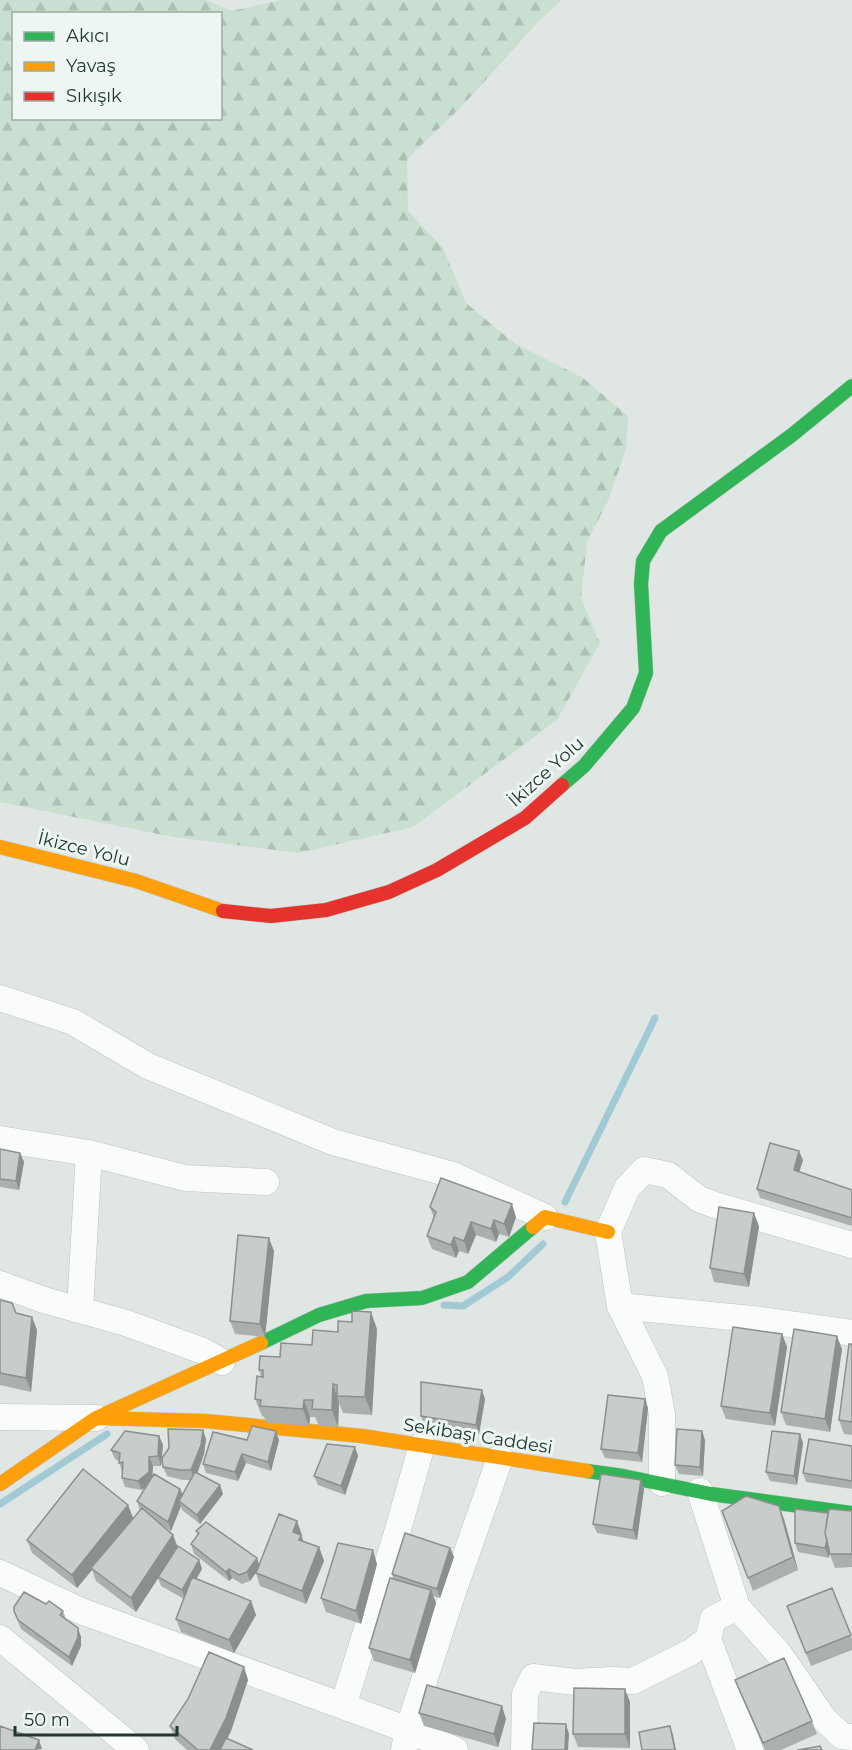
<svg xmlns="http://www.w3.org/2000/svg" width="852" height="1750" font-family="Montserrat,sans-serif">
<style>
.forest{fill:url(#forest-firs);fill-rule:evenodd}
.lines{fill:none;stroke-linecap:round;stroke-linejoin:round}
.stream{stroke:#a1cad4;stroke-width:7}
.street-casing{stroke:#bdc3c0;stroke-width:27}
.fast-casing{stroke:#bcc4c1;stroke-width:15}
.slow-casing{stroke:#bcc4c1;stroke-width:15}
.jam-casing{stroke:#bcc4c1;stroke-width:15}
.street{stroke:#fafbfb;stroke-width:26}
.fast{stroke:#30b455;stroke-width:14}
.slow{stroke:#ff9f0a;stroke-width:14}
.jam{stroke:#e5322d;stroke-width:14}
.wall{fill:#abb0af}
.shaded-wall{fill:#8b908e}
.building{fill:#c7cdcb;stroke:#8b908e;stroke-width:1.5}
.labels{text-anchor:middle;dominant-baseline:central;stroke-width:6;stroke-linejoin:round;paint-order:stroke}
.street-label{font-size:18px;fill:#203732;stroke:#edf6f2}
</style>
<defs>
<pattern id="forest-firs" width="22" height="20" patternUnits="userSpaceOnUse" patternTransform="scale(1.5)"><rect width="22" height="20" fill="#c9dfd1"/><path d="M5 1l3.5 6h-7zM16 11l3.5 6h-7z" fill="#acc0b4"/></pattern>
</defs>
<rect width="100%" height="100%" fill="#e0e6e3"/>
<path class="forest" d="M0 0H206L232 11 280 0H562L539 21 462 106 407 159 408 211 443 248 466 303 514 343 583 378 628 416 626 449 608 501 587 542 581 598 600 643 557 720 413 827 299 853 173 837 0 802ZM14 14H220V118H14Z"/>
<g class="lines">
<path class="stream" d="M565 1202 655 1018
M444 1305 463 1306 508 1277 543 1244
M0 1504 107 1434"/>
<defs>
<path id="street" d="M0 998 73 1022 148 1066 333 1142 453 1175 545 1217
M0 1139 89 1153 185 1178 266 1182
M0 1284 44 1300 126 1323 203 1351 222 1362
M620 1306 762 1320 852 1333
M80 1310 89 1153
M0 1417 96 1418
M662 1483V1414L655 1376 620 1306 608 1232 627 1188 644 1170 668 1175 699 1199 715 1205 852 1245
M700 1491 737 1607 780 1655 824 1719 842 1736 852 1737
M0 1573 81 1611 343 1706 408 1730 455 1750
M0 1638 136 1750
M708 1639 750 1750
M343 1706 395 1540 422 1445
M404 1750 408 1730 453 1592 500 1458
M524 1750 525 1694 533 1677 575 1682 612 1680 633 1681 691 1652 708 1639 713 1619 737 1607"/>
<path id="fast" d="M562 785 584 766 633 708 646 673 641 584 643 561 661 531 792 435 852 386
M261 1343 319 1315 366 1301 422 1298 468 1282 533 1227
M587 1471 623 1476 711 1494 852 1513"/>
<path id="slow" d="M0 847 136 881 223 911
M533 1227 545 1217 608 1232
M96 1418 205 1421 362 1436 587 1471
M0 1484 96 1418 261 1343"/>
<path id="jam" d="M223 911 271 916 326 910 389 892 437 870 525 818 562 785"/>
</defs>
<use href="#street" class="street-casing"/>
<use href="#fast" class="fast-casing"/>
<use href="#slow" class="slow-casing"/>
<use href="#jam" class="jam-casing"/>
<use href="#street" class="street"/>
<use href="#fast" class="fast"/>
<use href="#slow" class="slow"/>
<use href="#jam" class="jam"/>
</g>
<path class="wall" d="M0 1149 20 1153 24 1162 19 1190 0 1187Z
M803 1160 799 1172 852 1190V1226L760 1198 757 1189Z
M430 1207 516 1217 509 1237 499 1234 496 1242 476 1235 468 1254 459 1251 456 1258 432 1249 427 1236 434 1218Z
M759 1226 749 1287 714 1282 710 1268Z
M274 1251 265 1337 235 1334 230 1321Z
M0 1300 16 1313 32 1317 37 1330 31 1392 0 1385Z
M377 1329 372 1415 343 1413 339 1403 338 1427 319 1426 315 1417H310L309 1426 267 1423 264 1417 262 1416 255 1399 261 1376 259 1370 280 1357 312 1345 338 1332Z
M782 1334 787 1347 775 1426 726 1419 721 1406Z
M852 1344V1435L844 1434 839 1420Z
M842 1349 830 1432 786 1425 781 1412Z
M485 1399 479 1434 424 1425 421 1416Z
M648 1408 642 1462 605 1458 601 1449Z
M702 1431 705 1440 703 1476 679 1474 675 1465Z
M159 1436 163 1445 161 1466H153L152 1477 180 1489 182 1494 190 1480H183L167 1476 163 1467 206 1439 204 1454 197 1473 223 1494 200 1524 182 1510 181 1506 171 1531 163 1526 173 1535 177 1546 199 1560 202 1569 196 1579 251 1601 256 1615 234 1653 181 1632 176 1619 184 1599 161 1586 158 1578 136 1612 96 1581 92 1570 77 1588 32 1553 27 1540 128 1505 133 1518 140 1511 137 1501 146 1486 142 1490 125 1487 122 1478V1472L119 1461 115 1459 111 1450Z
M247 1440H279L271 1471 246 1463 238 1481 206 1473 203 1464Z
M803 1443 797 1485 770 1481 766 1472Z
M852 1446V1489L806 1482 803 1473Z
M355 1447 358 1456 345 1495 318 1485 314 1476Z
M641 1480 644 1489 637 1540 597 1533 593 1524Z
M722 1511 784 1519 798 1570 753 1591Z
M852 1511V1567L835 1568 829 1552V1558L798 1552 795 1543 828 1513Z
M196 1531 259 1565 302 1535 303 1541 319 1547 324 1561 306 1604 260 1586 256 1573 250 1581 242 1584 232 1578 229 1581 194 1554 191 1544 198 1535Z
M450 1548 454 1557 440 1598 433 1596 436 1603 415 1673 374 1661 369 1648 393 1579 392 1574Z
M377 1564 361 1624 326 1612 321 1598Z
M832 1588 852 1639V1650L811 1666 787 1606Z
M46 1604 63 1611 66 1619 81 1637V1646L72 1666 21 1629 14 1611Z
M244 1667 248 1680 231 1731 227 1738 253 1750H187L175 1739 170 1726Z
M735 1680 812 1721 817 1734 781 1750H765L740 1693Z
M630 1702V1748L578 1747 573 1734Z
M419 1713 506 1719 498 1747 424 1726Z"/>
<path class="shaded-wall" d="M799 1151 803 1160 797 1179 794 1170Z
M20 1153 24 1162 19 1190 16 1181Z
M512 1204 516 1217 509 1237 504 1224Z
M754 1213 759 1226 749 1287 744 1274Z
M494 1220 499 1234 496 1242 491 1229Z
M471 1222 476 1235 468 1254 464 1241Z
M454 1237 459 1251 456 1258 451 1245Z
M269 1238 274 1251 265 1337 260 1324Z
M371 1312 377 1329 372 1415 365 1397Z
M32 1317 37 1330 31 1392 26 1378Z
M782 1334 787 1347 775 1426 770 1413Z
M837 1336 842 1349 830 1432 825 1419Z
M333 1384 339 1403 338 1427 332 1410Z
M482 1390 485 1399 479 1434 476 1425Z
M645 1399 648 1408 642 1462 638 1453Z
M304 1400 310 1417 309 1426 303 1409Z
M203 1430 206 1439 204 1454 195 1480 191 1470Z
M276 1431 279 1440 271 1471 268 1462Z
M702 1431 705 1440 703 1476 700 1467Z
M800 1434 803 1443 797 1485 794 1476Z
M159 1436 163 1445 161 1466 158 1456Z
M355 1447 358 1456 345 1495 341 1486Z
M242 1454 246 1463 238 1481 235 1472Z
M149 1457 153 1466 152 1481 142 1490 138 1481Z
M641 1480 644 1489 637 1540 633 1530Z
M220 1485 223 1494 200 1524 197 1515Z
M180 1489 184 1498 179 1501 181 1506 171 1531 168 1522Z
M128 1505 133 1518 91 1568 92 1570 77 1588 72 1575Z
M779 1506 784 1519 798 1570 793 1557Z
M830 1514 834 1523 829 1558 825 1548Z
M297 1521 302 1535 301 1536 306 1548 293 1532Z
M173 1535 178 1548 136 1612 131 1598Z
M319 1547 324 1561 306 1604 302 1591Z
M450 1548 454 1557 440 1598 437 1589Z
M373 1550 377 1564 361 1624 356 1611Z
M257 1558 260 1567 250 1581 247 1572Z
M199 1560 202 1569 185 1599 182 1590Z
M229 1569 232 1578 229 1581 226 1572Z
M431 1590 436 1603 415 1673 410 1660Z
M251 1601 256 1615 234 1653 229 1640Z
M78 1628 81 1637V1646L72 1666 69 1657Z
M244 1667 248 1680 231 1731 222 1750H210Z
M625 1689 630 1702V1748L625 1734Z
M502 1706 506 1719 498 1747 494 1734Z
M566 1724 569 1734 568 1750H565Z
M670 1726 673 1735 676 1750H675Z
M39 1740 42 1749 35 1750Z"/>
<path class="building" d="M770 1143 799 1151 794 1170 852 1190V1218L757 1189Z
M0 1149 20 1153 16 1181 0 1179Z
M441 1178 512 1204 504 1224 494 1220 491 1229 471 1222 464 1241 454 1237 451 1245 427 1236 436 1212 430 1207Z
M719 1207 754 1213 744 1274 710 1268Z
M238 1235 269 1238 260 1324 230 1321Z
M0 1300 12 1303 16 1313 32 1317 26 1378 0 1373Z
M352 1311 371 1312 365 1397 337 1396V1385L333 1384 332 1410 312 1409 313 1400H304L303 1409 260 1406 261 1400 255 1399 257 1376 263 1377V1370H259L260 1356 280 1357 281 1343 312 1345 313 1330 338 1332V1321L352 1322Z
M733 1327 782 1334 770 1413 721 1406Z
M794 1329 837 1336 825 1419 781 1412Z
M849 1344H852V1422L839 1420Z
M421 1382 482 1390 476 1425 421 1416Z
M608 1395 645 1399 638 1453 601 1449Z
M252 1426 276 1431 268 1462 242 1454 235 1472 203 1464 213 1432 247 1440Z
M168 1429 203 1430 201 1445 191 1470H180L163 1467 162 1458 169 1448Z
M677 1429 702 1431 700 1467 675 1465Z
M125 1431 159 1436 158 1456 149 1457V1472L138 1481 122 1478 123 1462 119 1463 120 1453 111 1450Z
M772 1431 800 1434 794 1476 766 1472Z
M809 1439 852 1446V1481L803 1473Z
M327 1444 355 1447 341 1486 314 1476Z
M83 1469 128 1505 72 1575 27 1540Z
M195 1472 220 1485 197 1515 179 1501Z
M154 1474 180 1489 168 1522 137 1501Z
M601 1474 641 1480 633 1530 593 1524Z
M746 1496 779 1506 793 1557 748 1578 722 1511Z
M142 1508 173 1535 131 1598 91 1568Z
M795 1509 828 1513 825 1533 827 1540 825 1548 795 1543Z
M829 1509 852 1511V1554H830L825 1533Z
M279 1514 297 1521 293 1532 301 1535 299 1540 319 1547 302 1591 256 1573Z
M206 1522 257 1558 247 1572 239 1575 229 1569 226 1572 191 1544 199 1533 196 1531Z
M405 1533 450 1548 437 1589 392 1574Z
M338 1543 373 1550 356 1611 321 1598Z
M178 1546 199 1560 182 1590 158 1577Z
M192 1577 251 1601 229 1640 176 1619Z
M390 1578 431 1590 410 1660 369 1648Z
M832 1588 851 1635 806 1653 787 1606Z
M24 1592 46 1604 49 1601 63 1611 60 1615 78 1628V1637L69 1657 18 1620 14 1611V1607Z
M209 1652 244 1667 226 1718 210 1750H198L170 1726 188 1699Z
M784 1658 812 1721 763 1743 735 1680Z
M427 1685 502 1706 494 1734 419 1713Z
M574 1688 625 1689V1734H573Z
M534 1723 566 1724 565 1750H532Z
M0 1726 39 1740 35 1750H0Z
M670 1726 675 1750H642L639 1732Z
M226 1738 253 1750H220Z
M820 1746 822 1750H797H798Z"/>
<g class="labels">
<g class="street-label">
<text transform="translate(546 772) rotate(-42)">İkizce Yolu</text>
<text transform="translate(84 849) rotate(14)">İkizce Yolu</text>
<text transform="translate(478 1436) rotate(9)">Sekibaşı Caddesi</text>
</g>
</g>
<rect x="12" y="12" width="210" height="108" fill="#edf6f2" stroke="#9baaa5" stroke-width="1.5"/>
<rect x="24" y="32" width="30" height="9" fill="#30b455" stroke="#9baaa5" stroke-width="1.5"/>
<text x="66" y="42" font-size="18" fill="#203732">Akıcı</text>
<rect x="24" y="62" width="30" height="9" fill="#ff9f0a" stroke="#9baaa5" stroke-width="1.5"/>
<text x="66" y="72" font-size="18" fill="#203732">Yavaş</text>
<rect x="24" y="92" width="30" height="9" fill="#e5322d" stroke="#9baaa5" stroke-width="1.5"/>
<text x="66" y="102" font-size="18" fill="#203732">Sıkışık</text>
<path d="M15 1726v9h162v-9" fill="none" stroke="#203732" stroke-width="3"/>
<text x="24" y="1726" font-size="18" fill="#203732" stroke="#edf6f2" stroke-width="4.5" paint-order="stroke">50 m</text>
</svg>
